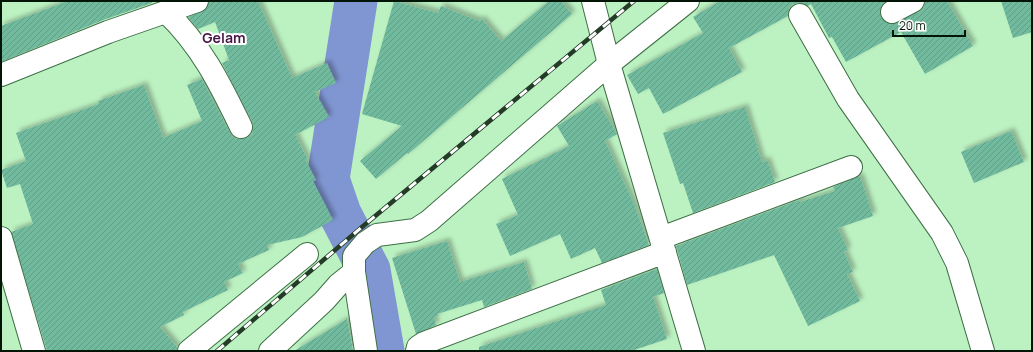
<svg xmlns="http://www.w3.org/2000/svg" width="1033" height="352" font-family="Manrope,sans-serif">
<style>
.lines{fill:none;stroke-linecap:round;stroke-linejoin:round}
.river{stroke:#8096d2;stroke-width:43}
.building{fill:url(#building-hatch);filter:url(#shadow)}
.minor-casing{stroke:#3e6f46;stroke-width:24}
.minor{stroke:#fff;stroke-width:22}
.rail-casing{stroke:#233b27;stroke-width:4.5}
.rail{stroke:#fff;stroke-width:3;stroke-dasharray:9;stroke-linecap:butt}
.labels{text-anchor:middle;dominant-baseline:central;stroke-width:4;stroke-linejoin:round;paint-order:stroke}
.quarter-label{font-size:14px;font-weight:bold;fill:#471646;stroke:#fff}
</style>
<defs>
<pattern id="building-hatch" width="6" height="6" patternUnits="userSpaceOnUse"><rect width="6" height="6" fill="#71ba9e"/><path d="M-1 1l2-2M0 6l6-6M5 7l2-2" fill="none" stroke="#609f87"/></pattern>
<filter id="shadow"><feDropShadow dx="3.5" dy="-3.5" stdDeviation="2" flood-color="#0004"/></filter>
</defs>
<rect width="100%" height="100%" fill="#bcf2c2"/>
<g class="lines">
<path class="river" d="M356 1 328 179 340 214 369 270 383 351"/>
</g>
<path class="building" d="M68 1H152V3L103 20 1 62V26Z
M209 1H258L292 78 327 63 336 83 315 92 329 117 295 135 308 160 306 161 316 180 313 181 333 220 302 237 267 245 269 250 238 264 243 273 224 282 228 290 183 312 184 315 160 327 177 347V351H47L11 232 33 224 20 184 7 188 1 170 26 161 16 133 99 104 98 101 144 85 163 138 202 121 187 85 202 79 230 133 234 138 240 139 247 138 252 134 253 127 252 122 222 63 229 60 215 22 198 29 188 17 206 9Z
M394 1 438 13 441 6 479 21 482 19 501 41 549 1H561L572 14 408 154 407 153 376 179 360 161 402 126 362 114Z
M720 1H886L881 6 880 11 881 17 885 22 892 24 919 12 924 7 925 1H947L973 46 925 74 901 32 846 62 832 37 829 38 811 4 808 6 800 3 793 4 789 8 788 16 729 48 742 72 663 114 649 88 638 94 627 75 703 33 693 17Z
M1001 1H1032V32L1013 38Z
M597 101 616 132 617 134 605 141 634 204 649 245 602 263 595 248 571 259 560 234 510 256 496 224 518 215 502 179 569 146 557 126Z
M745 107 762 162 767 160 775 182 693 213 683 183 680 184 663 133Z
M1011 131 1024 162 974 183 961 152Z
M860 176 873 216 838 228 848 250 844 252 853 272 847 274 860 301 808 326 774 255 687 285 676 246 799 200 800 202 835 191 833 187Z
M447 241 460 282 524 262 532 289 484 307 482 300 437 314 438 316 434 317 436 325 416 334 392 258Z
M657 269 664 293 653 297 667 339 631 351H479V347L606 305 601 290Z
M347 319 353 351H294Z"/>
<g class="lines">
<defs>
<path id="minor" d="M593 1 609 64 694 351
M166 12C201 45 220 84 241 127
M892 12 913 1
M800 15 848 99 942 233 957 263 983 351
M1 75 108 32 197 1
M1 238 34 351
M661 238 851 167
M189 351 307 254
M270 351 324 301 339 284 354 272
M366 351 354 272V256L365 243 377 235 415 230 429 221 609 64 688 1
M417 351 418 347 424 343 665 252"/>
</defs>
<use href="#minor" class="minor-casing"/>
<use href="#minor" class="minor"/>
<defs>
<path id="rail" d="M217 351 362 227 634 1"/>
</defs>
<use href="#rail" class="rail-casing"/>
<use href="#rail" class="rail"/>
</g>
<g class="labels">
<g class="quarter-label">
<text x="224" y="37">Gelam</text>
</g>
</g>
<rect width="1033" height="352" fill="none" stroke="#031506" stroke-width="4"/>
<path d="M893 30v6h72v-6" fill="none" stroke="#031506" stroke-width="2"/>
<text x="899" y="30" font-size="12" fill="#031506" stroke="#ffffff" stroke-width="3" paint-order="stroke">20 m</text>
</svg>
